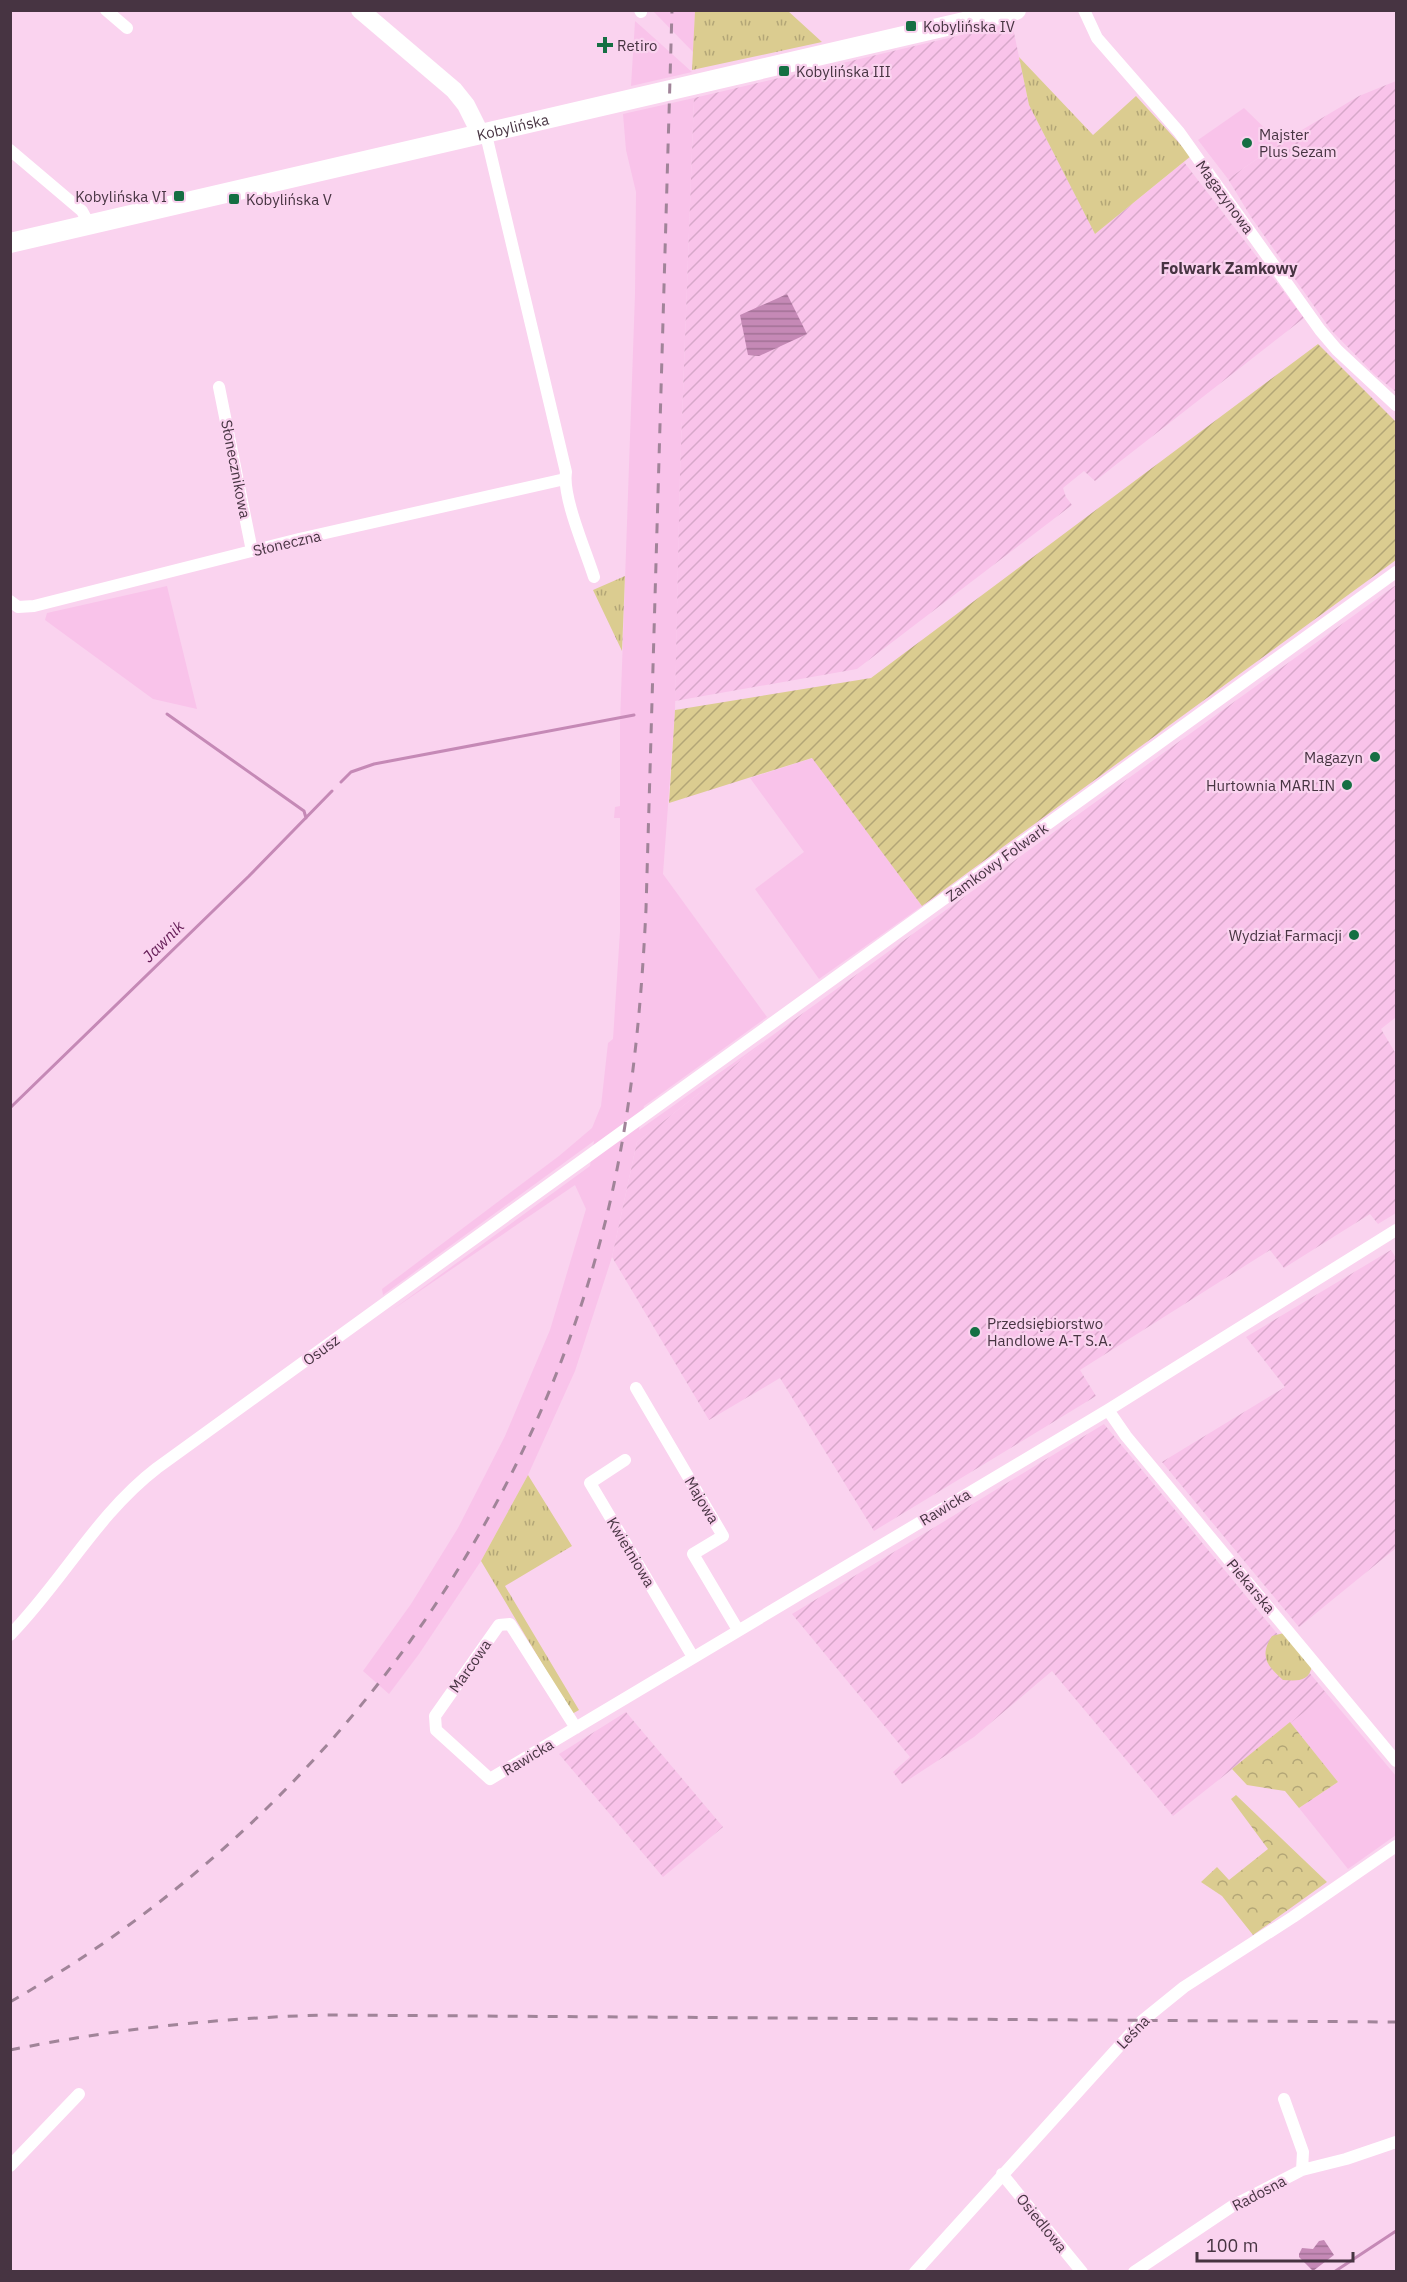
<svg xmlns="http://www.w3.org/2000/svg" width="1407" height="2282" font-family="'IBM Plex Sans',sans-serif">
<style>
.built{fill:#f9c3ea}
.industrial{fill:url(#industrial-furrows)}
.grass{fill:url(#grass-tufts)}
.forest{fill:url(#forest-crowns)}
.garden{fill:url(#garden-furrows)}
.water{fill:url(#water-rules)}
.lines{fill:none;stroke-linecap:round;stroke-linejoin:round}
.stream{stroke:#c589b6;stroke-width:3}
.street{stroke:#fff;stroke-width:12}
.secondary{stroke:#fff;stroke-width:18}
.primary{stroke:#fff;stroke-width:20}
.rail{stroke:#a18499;stroke-width:3;stroke-dasharray:10 10;stroke-linecap:butt}
.poi-dot{fill:#156f43;stroke:#fad3ef;stroke-width:2}
.labels{text-anchor:middle;dominant-baseline:central;stroke-width:4.5;stroke-linejoin:round;paint-order:stroke}
.poi-label{font-size:15px;fill:#473442;stroke:#fad3ef;text-anchor:start}
.street-label{font-size:15px;fill:#473442;stroke:#fad3ef}
.neighbourhood-label{font-size:16px;font-weight:bold;fill:#473442;stroke:#fad3ef}
.water-label{font-size:16px;font-style:italic;fill:#672059;stroke:#fad3ef}
</style>
<defs>
<pattern id="industrial-furrows" width="10" height="10" patternUnits="userSpaceOnUse" patternTransform="scale(1.5)"><rect width="10" height="10" fill="#f9c3ea"/><path d="M-1 1l2-2M0 10L10 0M9 11l2-2" fill="none" stroke="#d7a8ca"/></pattern>
<pattern id="grass-tufts" width="24" height="20" patternUnits="userSpaceOnUse" patternTransform="scale(1.5)"><rect width="24" height="20" fill="#dbcc90"/><path d="M3 7l-1-3M5 7V3M7 7l1-3M15 17l-1-3M17 17v-4M19 17l1-3" fill="none" stroke="#b3a677"/></pattern>
<pattern id="forest-crowns" width="20" height="18" patternUnits="userSpaceOnUse" patternTransform="scale(1.5)"><rect width="20" height="18" fill="#dbcc90"/><path d="M2 6a3 3 0 1 1 6 0M12 15a3 3 0 1 1 6 0" fill="none" stroke="#b3a677"/></pattern>
<pattern id="garden-furrows" width="10" height="10" patternUnits="userSpaceOnUse" patternTransform="scale(1.5)"><rect width="10" height="10" fill="#dbcc90"/><path d="M-1 1l2-2M0 10L10 0M9 11l2-2" fill="none" stroke="#b3a677"/></pattern>
<pattern id="water-rules" width="6" height="5" patternUnits="userSpaceOnUse" patternTransform="scale(1.5)"><rect width="6" height="5" fill="#c589b6"/><path d="M0 2.5h6" fill="none" stroke="#a27196"/></pattern>
</defs>
<rect width="100%" height="100%" fill="#fad3ef"/>
<path class="built" d="M653 11H695L693 52Z
M635 21 643 28 692 72 631 86Z
M694 98 680 473 675 710 663 874 767 1017 644 1106 639 1130 777 1032 637 1142 612 1257 575 1371 528 1475 481 1561 419 1654 389 1694 363 1671 411 1604 458 1528 505 1436 550 1330 586 1209 575 1185 392 1310 590 1166 594 1141 383 1295 382 1289 559 1156 592 1128 601 1106 608 1043 613 1039 620 932V818H614L615 807 620 806V723L635 294 636 192 626 150 623 114Z
M1244 108 1280 143 1228 179 1198 140Z
M167 586 197 709 153 699 45 620 47 613Z
M813 758 922 906 819 979 755 889 804 852 750 778Z
M1327 1694 1396 1776V1835L1348 1869 1299 1808 1338 1782 1290 1722Z"/>
<path class="industrial" d="M1012 23 1029 105 1095 234 1184 162 1304 318 1095 481 1084 471 1063 488 1066 497 1072 505 857 669 675 701 680 473 694 98Z
M1396 81V392L1374 374 1331 330 1251 217 1228 179 1280 143 1359 96Z
M1396 585V1017L1381 1029 1396 1054V1213L1378 1224 1370 1214 1284 1268 1270 1250 1080 1370 1096 1396 874 1531 780 1378 709 1420 612 1257 637 1142 777 1032Z
M1391 1250 1396 1258V1548L1299 1627 1162 1462 1285 1387 1246 1337Z
M1104 1424 1327 1694 1173 1816 1052 1671 974 1737 902 1784 893 1772 910 1757 792 1614Z
M626 1712 723 1827 663 1877 559 1754Z"/>
<path class="grass" d="M695 11H788L822 42 692 70Z
M1019 57 1093 135 1136 96 1191 156 1095 234 1029 105Z
M625 576 622 651 593 590Z
M528 1475 572 1546 505 1586 579 1710 572 1714 481 1561Z
M1284 1633 1312 1666C1309 1682 1297 1681 1283 1680 1267 1666 1259 1656 1272 1636Z"/>
<path class="forest" d="M1290 1722 1338 1782 1299 1808 1285 1791 1247 1785 1232 1769Z
M1236 1795 1327 1882 1253 1935 1222 1896 1201 1882 1217 1867 1229 1880 1268 1849 1231 1799Z"/>
<path class="garden" d="M1318 344 1396 422V560L922 906 812 758 669 803 675 710 871 678Z"/>
<path class="water" d="M787 294 807 334 759 356 748 355 740 315Z
M1324 2240 1334 2255 1313 2271 1299 2257V2254L1302 2248 1313 2249 1319 2241Z"/>
<g class="lines">
<path class="stream" d="M167 714 304 811 306 818
M341 782 351 772 374 764 634 715
M10 1108 249 876 332 791
M1334 2272 1396 2231"/>
<path class="street" d="M106 10 127 28
M640 10 641 12
M1084 10 1097 38 1179 132 1320 330 1337 350 1396 405
M480 133 487 139 566 472C562 497 586 551 594 577
M10 150 82 211 89 224
M219 387 252 551
M10 601 18 607 34 606 299 539 565 479
M636 1388 723 1536 693 1554 738 1630
M1108 1410 1126 1436 1396 1761
M625 1460 590 1483 693 1657
M10 1635C62 1582 97 1514 157 1468L1396 572
M576 1728 510 1624 499 1625 435 1716 436 1730 490 1779 1108 1410 1396 1230
M1284 2099 1303 2152 1302 2170
M10 2166 79 2094
M1002 2174 1082 2272
M915 2272 1142 2021 1184 1987 1293 1917 1396 1846
M1134 2272 1234 2205 1302 2170 1346 2159 1396 2142"/>
<path class="secondary" d="M360 10 454 90 466 105 480 133"/>
<path class="primary" id="s1" d="M10 243 1016 10"/>
<path class="rail" d="M10 2002C305 1834 524 1549 606 1219 631 1117 641 1014 646 909L672 10
M10 2050C114 2029 219 2018 324 2015L1396 2022"/>
</g>
<g class="poi-dot">
<rect x="905" y="20" width="12" height="12" rx="3"/>
<path d="M602 36h6v6h6v6h-6v6h-6v-6h-6v-6h6z"/>
<rect x="778" y="65" width="12" height="12" rx="3"/>
<circle cx="1247" cy="143" r="6"/>
<rect x="173" y="190" width="12" height="12" rx="3"/>
<rect x="228" y="193" width="12" height="12" rx="3"/>
<circle cx="1375" cy="757" r="6"/>
<circle cx="1347" cy="785" r="6"/>
<circle cx="1354" cy="935" r="6"/>
<circle cx="975" cy="1332" r="6"/>
</g>
<g class="labels">
<g class="poi-label">
<text x="923" y="26">Kobylińska IV</text>
<text x="617" y="45">Retiro</text>
<text x="796" y="71">Kobylińska III</text>
<text x="1259" y="134">Majster<tspan x="1259" dy="17">Plus Sezam</tspan></text>
<text x="167" y="196" text-anchor="end">Kobylińska VI</text>
<text x="246" y="199">Kobylińska V</text>
<text x="1363" y="757" text-anchor="end">Magazyn</text>
<text x="1335" y="785" text-anchor="end">Hurtownia MARLIN</text>
<text x="1342" y="935" text-anchor="end">Wydział Farmacji</text>
<text x="987" y="1323">Przedsiębiorstwo<tspan x="987" dy="17">Handlowe A-T S.A.</tspan></text>
</g>
<g class="street-label">
<text stroke="none"><textPath href="#s1" startOffset="516">Kobylińska</textPath></text>
<text transform="translate(1225 197) rotate(54)">Magazynowa</text>
<text transform="translate(236 469) rotate(79)">Słonecznikowa</text>
<text transform="translate(287 543) rotate(-13)">Słoneczna</text>
<text transform="translate(997 862) rotate(-36)">Zamkowy Folwark</text>
<text transform="translate(321 1350) rotate(-36)">Osusz</text>
<text transform="translate(702 1500) rotate(59)">Majowa</text>
<text transform="translate(945 1507) rotate(-31)">Rawicka</text>
<text transform="translate(631 1552) rotate(59)">Kwietniowa</text>
<text transform="translate(1251 1586) rotate(50)">Piekarska</text>
<text transform="translate(470 1666) rotate(-55)">Marcowa</text>
<text transform="translate(528 1757) rotate(-31)">Rawicka</text>
<text transform="translate(1133 2032) rotate(-46)">Leśna</text>
<text transform="translate(1259 2193) rotate(-28)">Radosna</text>
<text transform="translate(1042 2223) rotate(51)">Osiedlowa</text>
</g>
<g class="neighbourhood-label">
<text x="1229" y="268">Folwark Zamkowy</text>
</g>
<g class="water-label">
<text transform="translate(163 941) rotate(-45)">Jawnik</text>
</g>
</g>
<rect width="1407" height="2282" fill="none" stroke="#473442" stroke-width="24"/>
<path d="M1197 2252v9h156v-9" fill="none" stroke="#473442" stroke-width="3"/>
<text x="1206" y="2252" font-size="18" fill="#473442" stroke="#fad3ef" stroke-width="4.5" paint-order="stroke">100 m</text>
</svg>
